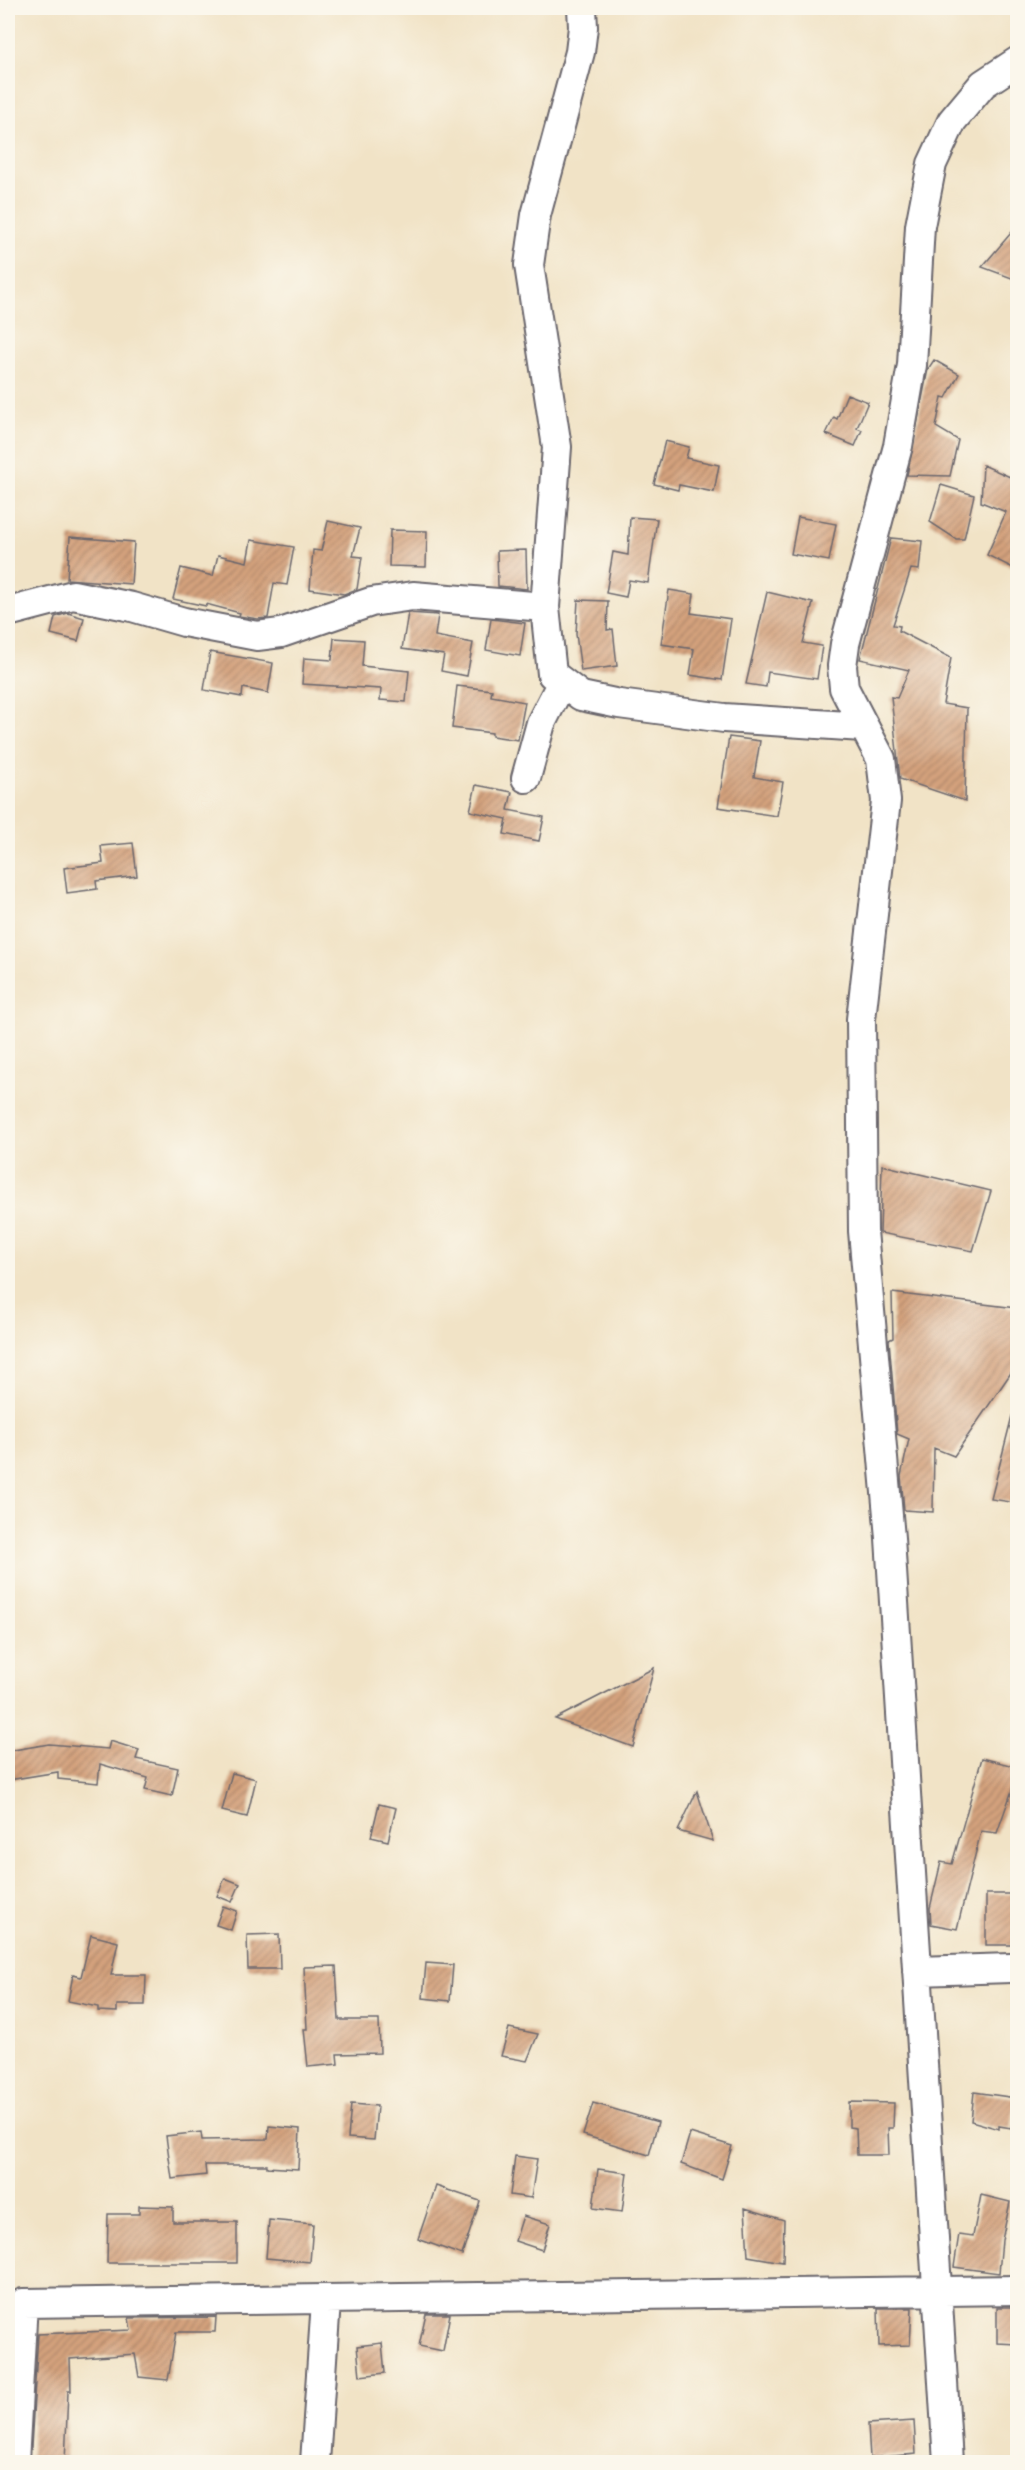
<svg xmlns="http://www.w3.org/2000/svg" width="1025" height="2470" font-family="'Playpen Sans',sans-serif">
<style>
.building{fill:url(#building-hatch)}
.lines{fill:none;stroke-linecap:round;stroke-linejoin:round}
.minor-casing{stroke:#6a666c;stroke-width:32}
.minor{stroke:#fff;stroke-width:28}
</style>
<defs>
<pattern id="building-hatch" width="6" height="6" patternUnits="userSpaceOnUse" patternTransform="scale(1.5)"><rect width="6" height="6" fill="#d4a27d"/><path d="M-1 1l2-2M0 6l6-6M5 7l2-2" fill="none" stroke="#ac8468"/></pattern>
</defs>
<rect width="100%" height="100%" fill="#fbf7ec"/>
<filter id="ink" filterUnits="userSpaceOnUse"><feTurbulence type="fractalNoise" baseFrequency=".0167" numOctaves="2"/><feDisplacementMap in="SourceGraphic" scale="12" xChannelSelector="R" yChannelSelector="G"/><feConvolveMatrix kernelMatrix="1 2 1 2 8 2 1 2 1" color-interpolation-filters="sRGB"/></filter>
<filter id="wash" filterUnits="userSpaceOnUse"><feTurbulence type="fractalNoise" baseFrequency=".008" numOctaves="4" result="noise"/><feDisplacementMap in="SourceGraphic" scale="24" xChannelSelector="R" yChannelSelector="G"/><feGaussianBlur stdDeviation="1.35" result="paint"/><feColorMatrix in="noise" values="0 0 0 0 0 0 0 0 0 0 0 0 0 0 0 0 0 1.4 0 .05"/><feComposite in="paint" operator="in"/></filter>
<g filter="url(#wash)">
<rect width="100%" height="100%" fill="#f1e3c6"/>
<g id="blocks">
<path class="building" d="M1017 226V280L982 267Z
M934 360 959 374 946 398 942 397 936 427 958 440 950 476 907 475 928 369Z
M847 394 868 402 857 428 862 430 855 446 826 434 834 417 837 419Z
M665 441 689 447 686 458 719 465 714 492 679 485 678 490 654 484Z
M983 465 1017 480V570L987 555 1006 512 981 502Z
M941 485 974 495 964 539H956L930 522Z
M630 517 657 519 648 583 629 580 626 597 606 593 613 552 628 555Z
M798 517 836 524 829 561 791 554Z
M328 521 360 528 353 556 362 557 357 589 344 594 310 589 313 550 321 551Z
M390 530 427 531 426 567 389 566Z
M70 537 134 542 131 584 67 579Z
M891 538 922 541 919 570 911 569 893 625 900 626 899 631 951 658 943 704 967 708 965 801 900 779 891 697 897 698 909 670 860 659Z
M251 540 294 547 287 585 274 583 268 618 258 619 239 616 240 613 206 604V606L173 599 181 568 213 576 218 555 247 562Z
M526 550 527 589 498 586 497 551Z
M669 590 694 594 691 613 731 619 722 680 690 675 694 649 661 644Z
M767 592 813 603 803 643 822 646 817 679 768 672 766 687 746 684Z
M578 600 608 601 607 630 613 629 617 666 581 671 576 634Z
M68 613 84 618 78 641 51 634 55 617Z
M408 613 438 615 435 636 473 643 467 676 441 671 444 655 402 649Z
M491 619 525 623 520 656 486 650Z
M334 638 364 640 362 666 409 671 406 702 380 700 381 689 302 684 304 658 332 660Z
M210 652 273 663 268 693 243 688 242 697 204 690Z
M457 686 492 690 491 696 525 702 518 740 492 736V733L452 728Z
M729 737 760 741 754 777 783 782 777 816 718 807Z
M476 785 512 792 508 810 544 817 539 841 504 834 507 819 470 811Z
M133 843 137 876 96 881 97 889 67 893 64 868 103 863 101 846Z
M882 1165 991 1191 973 1251 880 1233Z
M892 1293 1016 1308 1017 1364 954 1456 934 1448 933 1512 904 1510 901 1476 909 1439 897 1434 889 1340 893 1338Z
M1012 1416 1017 1417V1503L991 1499Z
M654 1668 633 1747 555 1719Z
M110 1741 139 1750 136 1759 178 1768 172 1796 145 1790 148 1778 100 1764 98 1783 58 1779V1772L8 1780V1751L49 1744 108 1749Z
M982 1758 1014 1766 1017 1776 997 1833 981 1831 957 1929 931 1924 930 1908 941 1862 952 1864Z
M232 1773 256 1779 247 1817 222 1811Z
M697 1791 713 1841 678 1831Z
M379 1804 396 1808 388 1841 371 1837Z
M225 1878 240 1884 232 1902 217 1896Z
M986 1894H1017V1945H986Z
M223 1906 237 1911 231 1930 216 1925Z
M279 1934 280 1969H248L247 1935Z
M91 1935 118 1942 111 1975H146L145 2005H117V2012L98 2011V2007L68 2001 73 1975 81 1977Z
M426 1963 453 1965 450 2001 423 1998Z
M336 1966 339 2020H379L380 2053 337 2054 338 2064 308 2067 304 2029H307L304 1967Z
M509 2028 538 2034 527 2061 501 2056Z
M974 2092 1016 2098 1011 2128 999 2126V2129L971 2121Z
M849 2102 894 2103 893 2128H888L889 2155H857L856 2128 849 2127Z
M593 2103 658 2122 649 2155 583 2135Z
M351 2104 377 2106 374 2140 348 2138Z
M269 2126 300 2129 298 2169 267 2167V2165H205L206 2175 172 2179 166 2136 201 2132 202 2140 268 2139Z
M690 2133 732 2146 722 2179 681 2164Z
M515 2156 537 2159 531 2198 510 2195Z
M598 2169 627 2173 622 2212 593 2208Z
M436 2186 480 2201 462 2255 418 2239Z
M981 2195 1010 2202 1002 2240 999 2273 954 2267 959 2234 973 2236Z
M139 2206 173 2207V2222H237V2263H107L108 2214H139Z
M745 2208 784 2220 783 2262 748 2256Z
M523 2216 550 2224 542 2250 515 2241Z
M269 2220 313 2224 310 2262 266 2258Z
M997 2307H1017V2344L997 2343Z
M878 2308H912L910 2345 879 2346Z
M426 2314H450L443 2351 419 2346Z
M216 2317 215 2332H176L168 2380 139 2377 135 2354 70 2359 71 2391H68L65 2463H30L38 2334 131 2330 129 2318Z
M382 2343 385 2373 360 2376 357 2346Z
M914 2421 916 2454 870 2458 868 2424Z"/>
</g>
</g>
<g filter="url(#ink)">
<use href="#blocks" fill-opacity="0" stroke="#6a666c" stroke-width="1.5"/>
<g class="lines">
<defs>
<path id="minor" d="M582 8 583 27 580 52 536 215 529 265 557 447 545 607 552 674 581 696 619 704 724 718 863 727
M8 612 73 595 132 607 184 622 257 636 281 633 371 602 413 596 545 607
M526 778 541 723 562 682
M917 1971 1011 1968
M14 2462 23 2303 1018 2290
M315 2462 326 2301
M948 2462 890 1538 863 1231 861 1019 886 801 881 759 844 688 842 666 845 644 898 446 912 365 920 226 932 164 952 121 983 84 1018 61"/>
</defs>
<use href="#minor" class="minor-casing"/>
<use href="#minor" class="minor"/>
</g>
</g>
<rect width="1025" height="2470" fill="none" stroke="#fbf7ec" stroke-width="30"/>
</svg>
